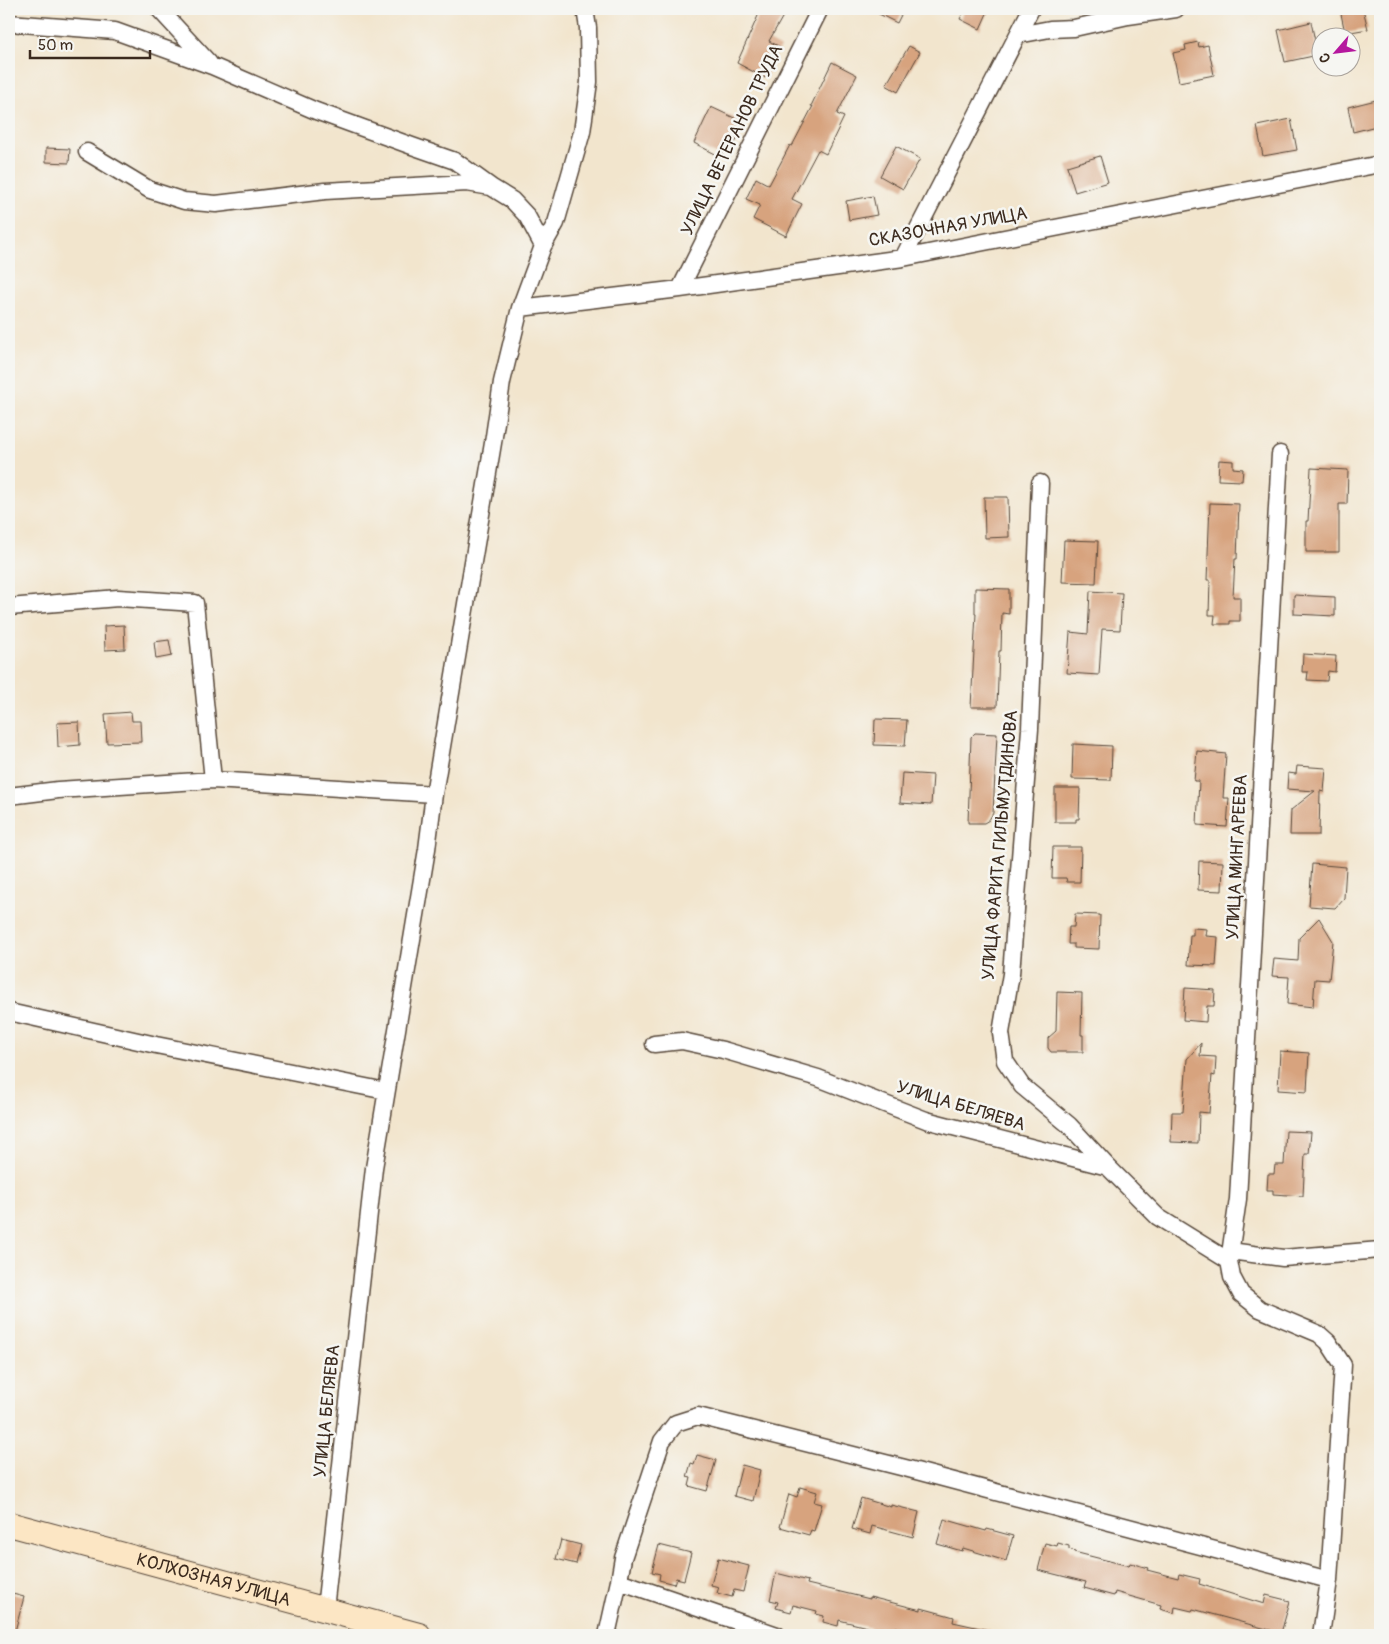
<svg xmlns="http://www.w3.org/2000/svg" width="1389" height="1644" font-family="Pangolin,sans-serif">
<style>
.building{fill:#d7a37e}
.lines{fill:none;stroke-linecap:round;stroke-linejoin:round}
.minor-casing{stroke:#564638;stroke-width:19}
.secondary-casing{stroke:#564638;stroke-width:26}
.minor{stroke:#fff;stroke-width:16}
.secondary{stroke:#fce6c4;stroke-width:24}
.labels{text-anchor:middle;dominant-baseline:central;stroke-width:5;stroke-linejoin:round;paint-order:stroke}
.street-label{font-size:18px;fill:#3b2a1e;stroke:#f6f6f2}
</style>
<rect width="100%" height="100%" fill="#f6f6f2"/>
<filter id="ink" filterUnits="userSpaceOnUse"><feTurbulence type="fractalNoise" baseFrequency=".02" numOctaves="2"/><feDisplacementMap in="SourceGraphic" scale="10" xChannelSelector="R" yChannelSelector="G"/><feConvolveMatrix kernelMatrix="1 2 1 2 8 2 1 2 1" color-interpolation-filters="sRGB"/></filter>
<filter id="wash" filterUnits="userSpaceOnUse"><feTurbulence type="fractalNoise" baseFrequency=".0096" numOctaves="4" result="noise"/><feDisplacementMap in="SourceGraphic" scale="20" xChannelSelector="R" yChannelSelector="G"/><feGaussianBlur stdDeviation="1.12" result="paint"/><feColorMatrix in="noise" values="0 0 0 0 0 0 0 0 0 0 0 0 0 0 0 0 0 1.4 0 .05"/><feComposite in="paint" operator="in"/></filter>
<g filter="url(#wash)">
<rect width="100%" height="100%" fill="#f2e5cd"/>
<g id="blocks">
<path class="building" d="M761 9H787L769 41 780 47 765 78 737 63Z
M869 9H904L897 23Z
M965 9H989L980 29 960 19Z
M1340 9H1363L1368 29 1345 33Z
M1311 22 1318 55 1285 62 1278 30Z
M1198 42 1199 47 1208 45 1214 75 1179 82 1173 53 1186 50 1185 45Z
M909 46 920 52 898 92 886 85Z
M832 62 857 75 837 114 844 117 826 154 818 150 792 199 802 204 786 236 753 219 760 205 746 199 756 178 769 185 790 145 792 146 813 106H811Z
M1380 99V125L1353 132 1348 107Z
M711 107 745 123 735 143 729 141 721 157 694 143Z
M1291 119 1297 150 1263 156 1257 126Z
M896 146 920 159 903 189 880 176Z
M46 148 70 149 69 163 46 162Z
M1100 156 1108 182 1075 192 1067 166Z
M873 196 877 215 849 220 846 201Z
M1219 460 1233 461V468L1243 469 1242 481 1218 480Z
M1311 468 1348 470 1347 504H1339V552H1306V521H1308Z
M984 497H1008L1009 537 985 538Z
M1210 503 1239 504 1237 559H1235L1233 597H1240V621H1230V624H1214L1215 615H1209L1210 580H1207Z
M1064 540 1098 541 1096 583 1062 582Z
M975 588 1009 589V614L1002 613 1001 651H999L997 707H971L976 613H975Z
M1090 591 1122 593 1120 630 1102 629 1099 675 1067 673 1070 632 1088 634Z
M1294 595 1335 597V616L1294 614Z
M124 625 125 649 105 650 104 626Z
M169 640 172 656 156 659 154 642Z
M1303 654 1336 656 1335 672 1328 671 1327 681 1307 680 1308 672H1302Z
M131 712 132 721H140L141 742 107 743 105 714Z
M875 719 907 720 905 746 874 745Z
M79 722 80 745 58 747 57 723Z
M975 733 997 734 993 813 989 820 984 823H968L971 737Z
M1073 744 1112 746 1111 780 1072 779Z
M1197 751 1226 754 1223 798H1229L1227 827 1197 825 1199 781H1194Z
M1297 766 1326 768 1324 792 1320 791 1319 835H1290L1291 810 1315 791 1287 789 1288 773 1296 774Z
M902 773 933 775 931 805 900 803Z
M1055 788H1080L1079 819H1076V822H1055Z
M1053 847H1081L1080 882H1067L1066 878H1052Z
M1199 861 1223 862 1222 891 1198 890Z
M1312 864 1346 867 1344 898 1335 908 1309 906Z
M1075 914 1100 915 1099 949 1074 948V944H1068L1069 927H1074Z
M1319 918 1333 941 1329 980 1315 979 1313 1007 1287 1004 1289 977 1272 976 1274 959 1298 961 1299 938Z
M1193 928 1207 929 1206 936 1218 937 1216 966 1188 965 1190 935H1193Z
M1185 988 1215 990 1214 1006H1207L1206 1022 1183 1020Z
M1057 992 1082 993 1081 1035H1083V1052H1051L1048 1048V1038L1056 1031Z
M1201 1043 1200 1056 1216 1057 1215 1076 1212 1075 1209 1113 1199 1112 1198 1143 1171 1142 1172 1112H1183L1187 1059Z
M1280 1051 1309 1053 1307 1092 1278 1090Z
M1286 1131 1311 1132 1309 1154H1305L1303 1196 1273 1194V1190H1267L1268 1174H1274L1275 1165H1284Z
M697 1455 716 1460 707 1491 689 1486 691 1478 687 1477 691 1463 694 1464Z
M742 1465 760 1470 753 1501 734 1496Z
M800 1487 817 1492 814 1502 822 1504 814 1531 811 1530 809 1535 780 1527 789 1494 797 1497Z
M861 1498 891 1507V1505L919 1512 913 1537 872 1526 870 1534 852 1529Z
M944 1519 986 1531 987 1529 1013 1536 1006 1561 963 1548 962 1551 937 1544Z
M561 1540 581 1545 576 1564 556 1559Z
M1045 1543 1057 1546 1058 1543 1069 1546V1549L1075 1551 1074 1552 1129 1566 1130 1563 1148 1568 1147 1570 1178 1578 1179 1574 1200 1579 1199 1584 1264 1604 1266 1595 1290 1601 1281 1633 1193 1609 1192 1611 1175 1607 1174 1613 1160 1609 1161 1605 1115 1592 1114 1596 1084 1588 1086 1582 1038 1570Z
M659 1545 691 1553 684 1580 676 1578 674 1584 659 1580 660 1574 652 1572Z
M718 1558 749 1566 743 1592 734 1590 732 1597 717 1593 719 1587 711 1585Z
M776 1573 808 1581 807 1584 870 1599V1597L921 1610V1608L954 1617 953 1622 989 1630 988 1635H927L896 1627 895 1632 886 1630 885 1635H882L870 1632 871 1628 839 1620 838 1626 823 1622 824 1616 816 1614 817 1611 793 1605 791 1612 776 1608 778 1602 770 1600Z
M9 1593 24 1597 14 1635H9Z"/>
</g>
</g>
<g filter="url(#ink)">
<use href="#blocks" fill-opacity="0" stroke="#564638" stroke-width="1"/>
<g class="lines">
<defs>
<path id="minor" d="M159 9 209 63
M9 23 115 31 212 66 316 111 412 146 455 161 491 187
M1018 35 1050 29 1074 28 1128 16 1176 9
M87 152 150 190 184 201 216 204 325 191 467 183 491 187 512 200 527 216 543 246
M903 258 1031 9
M680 289 820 9
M520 308 680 289 903 258 1380 164
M1280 454 1238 1199 1229 1261 1232 1277 1241 1294 1260 1309 1319 1334 1328 1342 1343 1365 1329 1580 1321 1635
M1040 483 1030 729 1011 974 1001 1033 1005 1061 1022 1086 1069 1125 1108 1167
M9 607 118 598 195 603 213 780
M9 796 58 790 213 780 434 794
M9 1012 156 1045 386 1091
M654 1044 682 1041 723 1050 818 1078 926 1120 1108 1167 1158 1217 1229 1261
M1230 1251 1283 1258 1380 1250
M619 1581 623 1558 662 1441 676 1423 698 1416 905 1468 1329 1580
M325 1609 374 1168 427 849 434 794 493 443 502 382 520 308 543 246 556 223 582 132 589 82 588 28 585 9
M607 1635 619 1581 777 1635"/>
<g id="secondary">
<path id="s1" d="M9 1524 419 1635"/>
</g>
</defs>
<use href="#minor" class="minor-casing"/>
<use href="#secondary" class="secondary-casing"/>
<use href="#minor" class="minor"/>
<use href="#secondary" class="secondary"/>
</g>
</g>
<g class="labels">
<g class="street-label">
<text transform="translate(732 140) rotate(-64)">УЛИЦА ВЕТЕРАНОВ ТРУДА</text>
<text transform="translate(948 227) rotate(-10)">СКАЗОЧНАЯ УЛИЦА</text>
<text transform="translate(1000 845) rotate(-85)">УЛИЦА ФАРИТА ГИЛЬМУТДИНОВА</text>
<text transform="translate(1237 857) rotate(-87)">УЛИЦА МИНГАРЕЕВА</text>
<text transform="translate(961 1106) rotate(17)">УЛИЦА БЕЛЯЕВА</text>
<text transform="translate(327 1411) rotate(-84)">УЛИЦА БЕЛЯЕВА</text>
<text stroke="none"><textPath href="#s1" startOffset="212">КОЛХОЗНАЯ УЛИЦА</textPath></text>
</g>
</g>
<rect width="1389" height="1644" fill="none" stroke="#f6f6f2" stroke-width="30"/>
<g transform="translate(1336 52) rotate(242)"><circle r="24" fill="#f6f6f2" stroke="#aba49d"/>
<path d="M0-4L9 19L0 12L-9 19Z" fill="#b5179e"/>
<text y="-8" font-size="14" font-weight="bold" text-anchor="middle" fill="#3b2a1e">С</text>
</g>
<path d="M30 50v8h120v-8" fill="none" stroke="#3b2a1e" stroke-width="2.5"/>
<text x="38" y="50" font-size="15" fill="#3b2a1e" stroke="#f6f6f2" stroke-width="4" paint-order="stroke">50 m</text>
</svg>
